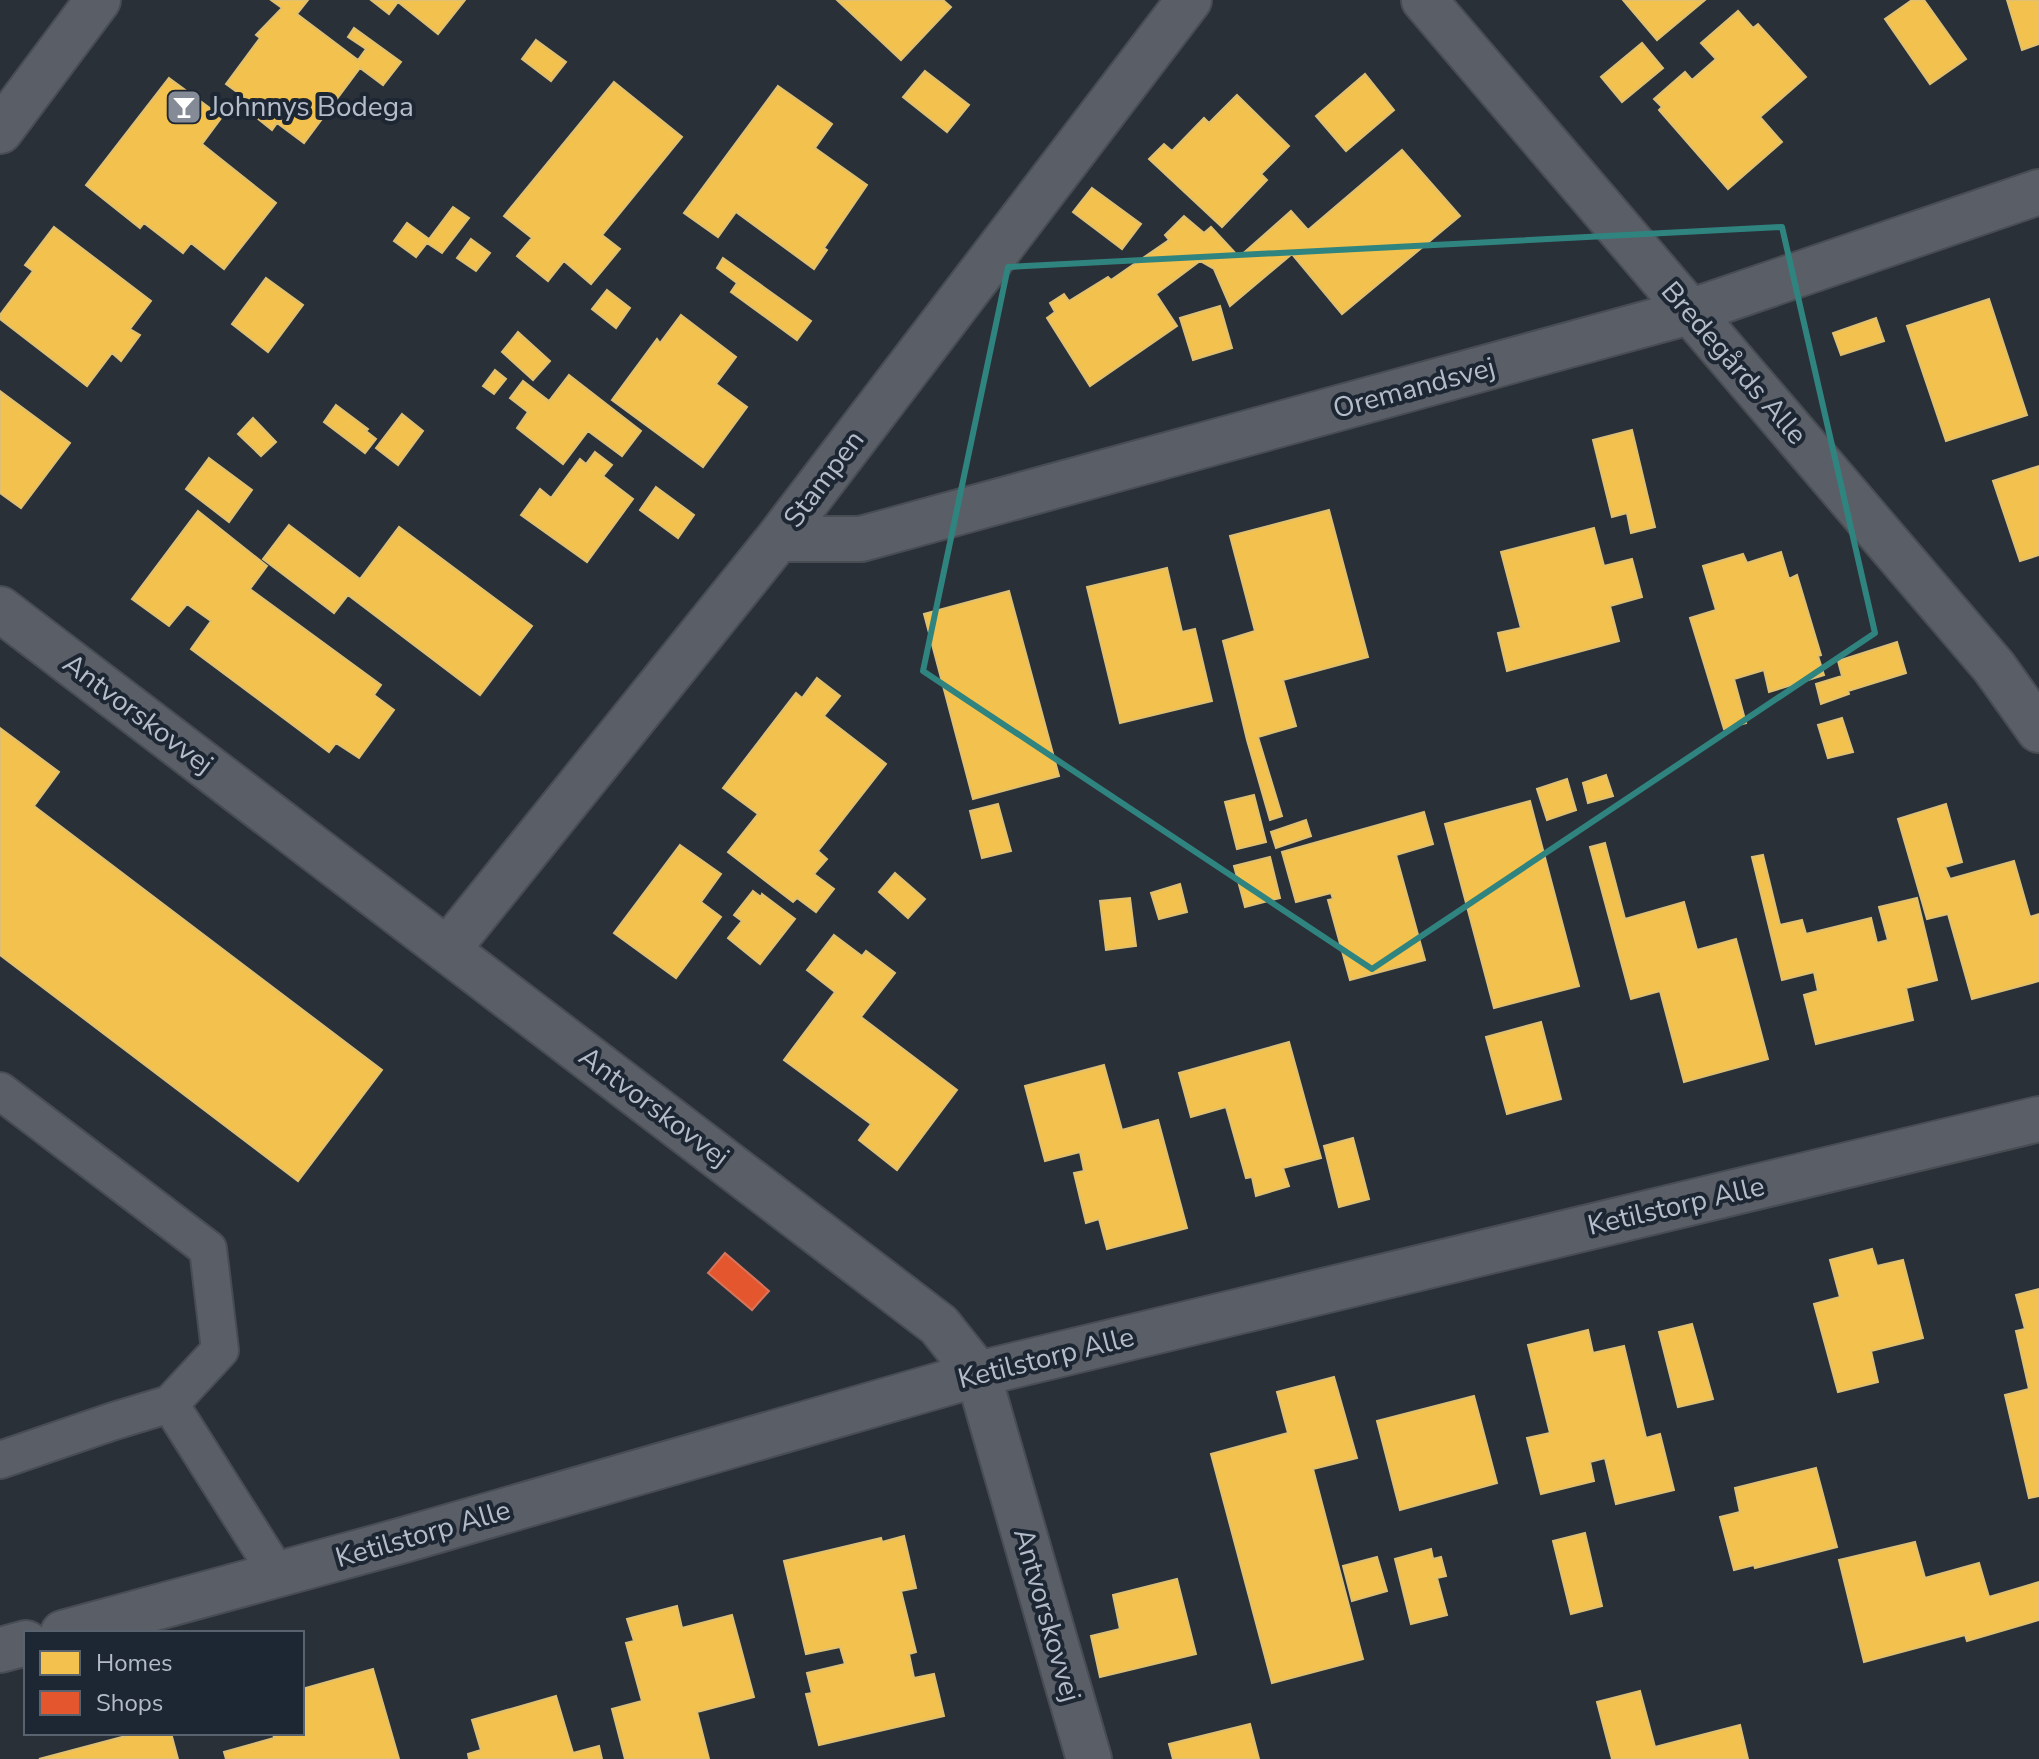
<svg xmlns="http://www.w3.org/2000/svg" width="2039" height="1759" font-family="'Nunito Sans',sans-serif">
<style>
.homes{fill:#f2c14e;stroke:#dfc073;stroke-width:2}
.shops{fill:#e4572e;stroke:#d6755c;stroke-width:2}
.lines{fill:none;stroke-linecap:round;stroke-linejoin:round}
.service-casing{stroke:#484c53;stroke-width:40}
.minor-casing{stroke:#484c53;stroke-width:48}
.tertiary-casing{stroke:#484c53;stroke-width:48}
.service{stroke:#5a5e66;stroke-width:36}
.minor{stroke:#5a5e66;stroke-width:44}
.tertiary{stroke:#5a5e66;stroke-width:44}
.marked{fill:none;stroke:#308480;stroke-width:6;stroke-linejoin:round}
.labels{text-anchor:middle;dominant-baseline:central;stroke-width:8;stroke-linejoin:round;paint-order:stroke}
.poi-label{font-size:28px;fill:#b4bcc9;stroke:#1d2633;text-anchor:start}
.street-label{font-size:28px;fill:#b4bcc9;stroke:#1d2633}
</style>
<rect width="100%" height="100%" fill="#2a3038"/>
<path class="homes" d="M271 0H308L297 14 358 60 366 49 348 37 354 28 401 62 383 85 360 68 304 143 277 123 272 130 257 118 262 110 226 84 260 38 256 35 282 8Z
M371 0H465L438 34 398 2 389 14Z
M837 0H943L951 7 901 60Z
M1623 0H1705L1657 40Z
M1912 0H1924L1966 59 1930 84 1885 19Z
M2007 0H2039V44L2022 50Z
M1738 11 1753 28 1758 24 1806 77 1760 117 1782 142 1728 189 1659 110 1662 107 1654 99 1685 72 1692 80 1716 59 1701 43Z
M536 40 566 62 551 81 522 59Z
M1642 43 1663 68 1622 102 1601 77Z
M925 71 969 105 947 132 903 97Z
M1365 74 1394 110 1346 151 1316 116Z
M169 78 222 117 202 144 276 203 224 269 191 243 183 253 144 223 140 228 86 185Z
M614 82 682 137 602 235 620 249 591 284 564 261 548 281 517 256 532 238 504 216Z
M778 86 832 124 815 148 867 185 824 248 827 250 814 269 736 212 718 237 684 213Z
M1237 95 1289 146 1261 174 1267 180 1222 227 1149 159 1164 144 1172 151 1204 118 1209 123Z
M1402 150 1460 216 1342 314 1292 254 1230 306 1214 269 1200 261 1156 294 1177 326 1090 386 1047 318 1055 312 1050 303 1064 294 1069 301 1108 277 1111 280 1169 240 1165 235 1184 216 1204 233 1211 227 1239 257 1291 211 1308 230Z
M1092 188 1141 224 1122 249 1073 212Z
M453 207 469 218 442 253 427 243 416 257 394 241 407 223 429 239Z
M54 227 151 301 130 329 140 335 121 361 112 353 87 386 0 319V315L33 271 25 265Z
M471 239 490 253 476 271 457 258Z
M723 258 811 321 797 340 731 292 737 283 717 268Z
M266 278 303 305 268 352 232 324Z
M607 290 630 308 616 328 592 309Z
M1989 299 2027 415 1946 441 1907 326Z
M1220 306 1232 348 1193 360 1180 318Z
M681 315 736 357 716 384 747 407 703 467 612 400 657 339 660 343Z
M1876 318 1884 341 1841 355 1833 333Z
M518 332 550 361 533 380 502 352Z
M495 370 506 379 494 394 483 386Z
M569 375 641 431 622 456 588 431 563 464 517 428 528 412 510 398 523 381 549 401Z
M0 391 70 443 21 508 0 493Z
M336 405 368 429 366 431 376 439 365 453 324 422Z
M402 414 423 431 398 465 376 448Z
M253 418 276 442 261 456 238 434Z
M1632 430 1655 527 1631 533 1627 513 1612 517 1593 440Z
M595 452 612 465 603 476 633 499 587 562 521 515 540 489 551 498 580 459 586 464Z
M209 458 252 490 229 522 186 489Z
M2039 466V555L2020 561 1993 481Z
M656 487 694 515 678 538 640 510Z
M1329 510 1368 657 1283 680 1296 726 1258 737 1282 816 1270 820 1247 740 1223 641 1255 631 1230 536Z
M198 511 267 566 250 589 381 685 374 695 394 710 359 758 336 743 329 752 191 649 211 621 187 604 169 626 132 599Z
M289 525 360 579 399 527 532 626 480 695 348 595 334 613 263 559Z
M1594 528 1604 566 1632 559 1642 597 1610 606 1619 641 1507 671 1498 633 1521 628 1501 552Z
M1781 552 1789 579 1797 575 1821 655 1818 656 1824 675 1769 692 1764 670 1734 679 1746 723 1724 729 1690 618 1716 610 1703 566 1743 554 1747 563Z
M1167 568 1182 632 1195 629 1212 701 1120 723 1087 587Z
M1009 591 1059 776 973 799 924 614Z
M1897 642 1906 673 1848 691 1849 694 1821 704 1816 684 1842 676 1838 661Z
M817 678 840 696 824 716 886 764 818 851 827 859 814 874 834 889 816 912 797 898 793 902 728 852 758 814 723 788 796 693 802 698Z
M1842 718 1853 752 1828 758 1818 725Z
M0 728 59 772 34 806 382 1070 298 1181 0 955Z
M1606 775 1613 796 1588 803 1583 783Z
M1567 779 1576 810 1547 820 1537 789Z
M1254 795 1266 842 1237 849 1225 802Z
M1530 801 1579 986 1494 1008 1445 824Z
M998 804 1011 851 982 858 970 811Z
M1946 804 1962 862 1945 867 1950 879 2014 861 2030 917 2039 914V981L1972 999 1948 914 1927 919 1898 819Z
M1424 812 1433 844 1396 855 1425 960 1350 980 1328 900 1333 899 1331 893 1296 902 1282 852Z
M1306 820 1311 836 1276 848 1271 832Z
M1605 843 1625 919 1684 902 1697 950 1736 939 1768 1059 1684 1082 1660 991 1631 999 1590 847Z
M680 845 721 874 701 902 721 917 676 978 614 933Z
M1763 855 1780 925 1802 920 1806 934 1871 918 1877 943 1888 940 1879 907 1917 898 1937 980 1906 988 1913 1020 1816 1044 1804 995 1818 991 1814 972 1782 980 1752 857Z
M1270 857 1280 898 1245 907 1234 866Z
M895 873 925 899 908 918 879 892Z
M1180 884 1187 912 1159 919 1151 893Z
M753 891 761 897 762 894 795 919 760 964 728 938 742 921 734 915Z
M1130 898 1136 946 1106 950 1100 901Z
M834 935 862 956 866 951 895 973 861 1017 957 1090 897 1170 859 1140 871 1124 784 1060 835 992 807 970Z
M1541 1022 1561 1099 1507 1114 1486 1037Z
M1289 1042 1321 1158 1283 1168 1289 1186 1256 1196 1252 1177 1246 1178 1226 1107 1191 1117 1179 1073Z
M1104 1065 1122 1130 1158 1120 1187 1228 1107 1249 1099 1219 1086 1223 1074 1173 1084 1171 1080 1152 1045 1161 1025 1086Z
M1353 1138 1369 1199 1339 1207 1324 1146Z
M1872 1249 1877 1266 1903 1260 1923 1338 1871 1351 1878 1382 1838 1392 1814 1304 1840 1297 1830 1260Z
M2039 1289V1496L2029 1498 2005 1395 2029 1389 2016 1331 2025 1329 2016 1295Z
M1692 1324 1713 1399 1678 1407 1659 1332Z
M1588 1330 1593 1353 1624 1346 1646 1438 1660 1434 1674 1490 1616 1504 1605 1458 1590 1462 1594 1481 1541 1494 1527 1438 1550 1433 1528 1345Z
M1334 1377 1357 1458 1313 1469 1363 1659 1272 1683 1211 1454 1288 1433 1277 1392Z
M1474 1396 1497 1483 1400 1510 1377 1421Z
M1816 1468 1837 1547 1755 1568 1754 1565 1734 1570 1720 1517 1740 1512 1735 1488Z
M1585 1533 1602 1606 1571 1614 1553 1541Z
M904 1536 916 1588 901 1591 916 1652 909 1654 914 1678 934 1674 944 1716 819 1745 806 1694 812 1693 807 1673 845 1664 840 1647 806 1654 784 1561 881 1538 882 1542Z
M1915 1542 1925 1578 1979 1563 1989 1597 2039 1582V1620L1967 1641 1965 1635 1864 1662 1839 1560Z
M1431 1549 1433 1559 1441 1557 1446 1576 1437 1578 1447 1615 1411 1624 1395 1559Z
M1377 1557 1387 1591 1352 1601 1343 1566Z
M1177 1579 1196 1654 1100 1677 1091 1636 1120 1629 1113 1595Z
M677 1606 682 1628 732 1615 754 1697 697 1712 709 1759H625L612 1709 642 1701 626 1643 634 1641 627 1619Z
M373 1669 399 1759H226L224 1752 274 1738 273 1733H302V1689Z
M1640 1691 1655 1747 1740 1725 1748 1759H1612L1597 1702Z
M556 1696 573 1753 599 1746 602 1759H469L468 1754 481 1750 472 1720Z
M1250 1724 1259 1759H1173L1169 1744Z
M137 1733H171L178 1759H39Z"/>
<path class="shops" d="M725 1253 769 1291 752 1310 708 1273Z"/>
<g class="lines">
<defs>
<path id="service" d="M0 1091 208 1249 220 1350 170 1404
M0 1460 114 1421 170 1404 278 1575"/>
<path id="minor" d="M1424 0 1994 667 2039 730
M778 539H861L1689 312 2039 192
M0 609 939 1325 978 1374 1089 1759
M447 950 778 539 1189 0
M63 1633 400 1541 978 1374 2039 1119
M0 1650 26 1643"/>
<path id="tertiary" d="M0 131 98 0"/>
</defs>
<use href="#service" class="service-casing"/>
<use href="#minor" class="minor-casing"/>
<use href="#tertiary" class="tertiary-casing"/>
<use href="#service" class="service"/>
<use href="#minor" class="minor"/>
<use href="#tertiary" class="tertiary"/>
</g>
<path class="marked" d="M1782 227 1875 633 1372 969 923 671 1008 267Z"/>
<defs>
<symbol id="bar-square" viewBox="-11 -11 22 22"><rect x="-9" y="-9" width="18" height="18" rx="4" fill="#848b96" stroke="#1d2633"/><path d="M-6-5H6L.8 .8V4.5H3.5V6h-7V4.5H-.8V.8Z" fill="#fff"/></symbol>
</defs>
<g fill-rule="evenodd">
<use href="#bar-square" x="164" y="87" width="40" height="40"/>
</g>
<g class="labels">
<g class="poi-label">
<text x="210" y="107">Johnnys Bodega</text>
</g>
<g class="street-label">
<text transform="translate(1734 363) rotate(49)">Bredegårds Alle</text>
<text transform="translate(1414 388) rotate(-15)">Oremandsvej</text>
<text transform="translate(824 479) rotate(-53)">Stampen</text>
<text transform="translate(138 714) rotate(37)">Antvorskovvej</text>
<text transform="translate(654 1107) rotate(37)">Antvorskovvej</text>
<text transform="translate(1676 1206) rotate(-13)">Ketilstorp Alle</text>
<text transform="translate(1046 1358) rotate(-14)">Ketilstorp Alle</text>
<text transform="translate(423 1534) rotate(-16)">Ketilstorp Alle</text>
<text transform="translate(1047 1615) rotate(74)">Antvorskovvej</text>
</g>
</g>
<rect x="24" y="1631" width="280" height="104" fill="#1d2633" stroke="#59626f" stroke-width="2"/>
<rect x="40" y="1651" width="40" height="24" fill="#f2c14e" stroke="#59626f" stroke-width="2"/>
<text x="96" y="1671" font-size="24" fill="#b4bcc9">Homes</text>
<rect x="40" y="1691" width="40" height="24" fill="#e4572e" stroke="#59626f" stroke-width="2"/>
<text x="96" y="1711" font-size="24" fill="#b4bcc9">Shops</text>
</svg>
